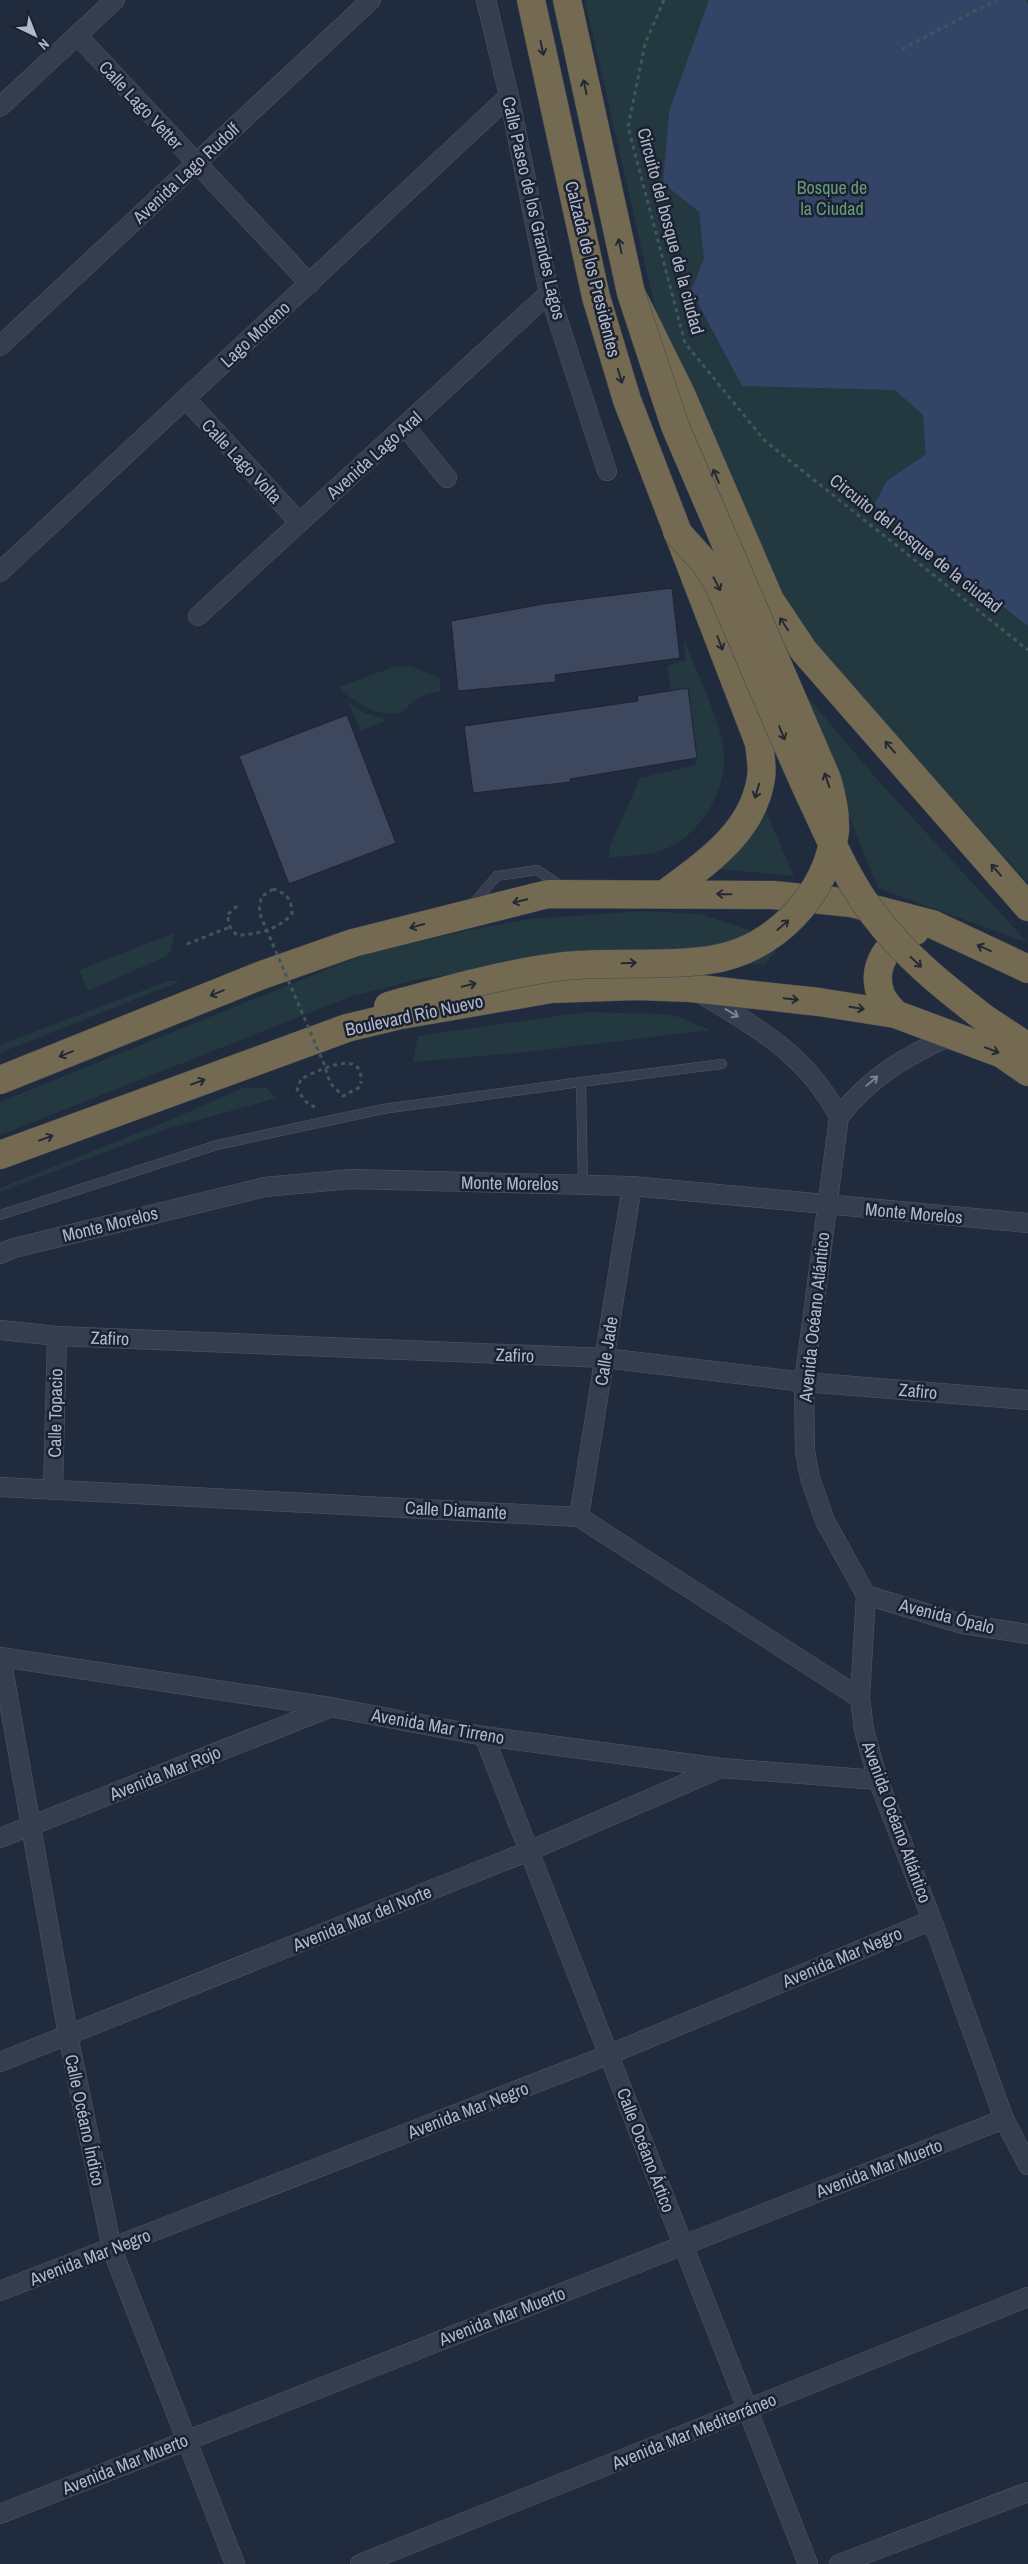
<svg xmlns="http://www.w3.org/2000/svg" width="1028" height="2564" font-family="'Archivo Narrow',sans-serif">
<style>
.green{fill:#23393f}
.water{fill:#344466}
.building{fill:#3d475e;stroke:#1c2434}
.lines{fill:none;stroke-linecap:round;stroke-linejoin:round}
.lane-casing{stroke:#505868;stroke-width:10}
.street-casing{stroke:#505868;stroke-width:20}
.highway-casing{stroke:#3d4555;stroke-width:29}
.path{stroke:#41565c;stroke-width:3;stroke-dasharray:4 4;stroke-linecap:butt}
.lane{stroke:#353d4e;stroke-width:9}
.street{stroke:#353d4e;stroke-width:19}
.highway{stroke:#746a52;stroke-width:28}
.highway-bridge-casing{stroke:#3d4555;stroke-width:29;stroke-linecap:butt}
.path-bridge{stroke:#41565c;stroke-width:3;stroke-dasharray:4 4;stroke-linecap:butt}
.highway-bridge{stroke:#746a52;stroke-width:28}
.oneway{stroke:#232935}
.oneway2{stroke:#798192}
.labels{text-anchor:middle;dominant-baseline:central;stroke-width:5;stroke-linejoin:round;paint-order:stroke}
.street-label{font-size:18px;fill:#b1b8c9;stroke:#1a2232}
.park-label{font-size:18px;fill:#669c77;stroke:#1a2232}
</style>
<rect width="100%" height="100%" fill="#212b3e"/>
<path class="green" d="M585 0H1028V883L789 615 679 414Z
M684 640C696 670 717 714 723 745 729 784 706 829 670 847 653 856 629 856 610 857L609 848 640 778 696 765 688 688 671 691 667 666 686 660Z
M411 666 440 678V691C433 693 425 694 418 698 411 701 407 710 400 712 381 719 352 702 339 687L393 667Z
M796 683 874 776 1028 943 878 888Z
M349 703 365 713 387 720 361 731Z
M757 791 794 876 710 868Z
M643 911 700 914 767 936 774 943 775 952 765 964 589 958 424 978 352 996 0 1135V1102L363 955 465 931 530 919Z
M174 933 171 950 167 956 88 991 79 970Z
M168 981H181L0 1053V1045Z
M586 1012 662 1014 679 1017 710 1030 527 1052 413 1062 418 1036Z
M243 1088H266L276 1098 166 1129 0 1192V1188L163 1123Z"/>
<path class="water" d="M709 0H1026L1028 4V626L874 505 887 481 926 454 923 415 895 390 742 386 691 290 704 259 699 212 663 183 669 112Z"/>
<path class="building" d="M672 588 680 658 555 675 556 682 458 691 451 621 543 604Z
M688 688 697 758 570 779 571 782 473 793 464 726 638 701 637 696Z
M347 715 396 843 289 884 239 756Z"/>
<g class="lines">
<defs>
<path id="lane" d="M471 906 497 876 537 870 561 886
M583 1185 581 1082 722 1064
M0 1215 217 1145 383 1109 581 1082"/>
<path id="street" d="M486 0 509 96 549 293 607 471
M77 35 310 284
M0 107 115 0
M0 346 371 0
M186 399 299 522
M405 426 447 478
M0 572 509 96
M198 616 549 293
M698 992C757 1028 806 1053 839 1117
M952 1035C907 1056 870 1076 839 1117L804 1382 805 1451 810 1478 825 1521 866 1595 860 1698 864 1730 878 1780 932 1920 1004 2119 1028 2165
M0 1254 14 1248 265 1187 351 1179 632 1186 1028 1223
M0 1330 57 1336 605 1358 804 1382 1028 1400
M0 1487 579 1517 860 1698
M53 1490 57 1336
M579 1517 632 1186
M866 1595 962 1624 1028 1634
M0 1657 330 1707 484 1736 722 1768 878 1780
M1 1657 68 2035 112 2249 235 2564
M484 1736 808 2564
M0 1838 329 1708
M0 2062 529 1851 721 1768
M0 2291 608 2055 932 1920
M0 2514 1004 2119
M360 2564 1028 2297
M839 2564 1028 2492"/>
<path id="highway" d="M531 0 596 297 627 400 759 743C760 754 763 767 761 778 753 832 707 862 666 893
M567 0 631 293 681 394 770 600 804 651 1028 907
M895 1014C890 1008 884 1002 881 995 870 966 889 941 915 931
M984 1018 1028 1047
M0 1080 262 975 353 943 548 894 773 895 851 903 932 924 1028 969
M0 1155 347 1028 401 1015 551 989 637 986 691 988 819 1002 895 1014 1002 1054 1028 1072"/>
</defs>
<use href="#lane" class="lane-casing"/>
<use href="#street" class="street-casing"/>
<use href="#highway" class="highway-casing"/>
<path class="path" d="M664 0 645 44 628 127 685 343 765 441 1028 650
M902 49 996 0
M237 906 227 915 230 927 237 935C257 935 279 929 292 914 292 899 286 893 273 889
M187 944 230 927
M315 1107 308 1104 297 1090 301 1079C317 1071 363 1047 361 1081"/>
<use href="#lane" class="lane"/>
<use href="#street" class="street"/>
<use href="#highway" class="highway"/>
<defs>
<path id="highway-bridge" d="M677 532 705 563 719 585C749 656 779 728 811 798 830 838 847 880 874 915 905 956 944 987 984 1018
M388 1006C447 990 505 973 565 966 613 961 662 967 709 960 774 951 827 895 835 831 836 813 832 796 827 779L675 426 631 293"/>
</defs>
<use href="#highway-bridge" class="highway-bridge-casing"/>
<path class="path-bridge" d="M273 889 261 897 259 912 324 1064 330 1083 343 1096 360 1087 361 1081"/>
<use href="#highway-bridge" class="highway-bridge"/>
</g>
<defs><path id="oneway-shaft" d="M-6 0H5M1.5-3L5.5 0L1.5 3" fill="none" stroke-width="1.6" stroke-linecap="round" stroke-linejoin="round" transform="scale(1.25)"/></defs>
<g class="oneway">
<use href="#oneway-shaft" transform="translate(542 48) rotate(78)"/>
<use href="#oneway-shaft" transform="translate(585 87) rotate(-102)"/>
<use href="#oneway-shaft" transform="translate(620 246) rotate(-102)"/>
<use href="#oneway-shaft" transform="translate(620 376) rotate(73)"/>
<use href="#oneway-shaft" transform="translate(716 476) rotate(-113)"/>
<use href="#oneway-shaft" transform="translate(717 584) rotate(62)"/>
<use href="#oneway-shaft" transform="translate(784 624) rotate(-123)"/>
<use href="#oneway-shaft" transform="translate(720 643) rotate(69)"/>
<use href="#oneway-shaft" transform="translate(782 733) rotate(67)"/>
<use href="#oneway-shaft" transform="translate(890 747) rotate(-131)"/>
<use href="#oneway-shaft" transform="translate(827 780) rotate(-109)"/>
<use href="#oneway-shaft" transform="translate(757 791) rotate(107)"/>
<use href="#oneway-shaft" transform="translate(996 870) rotate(-131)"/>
<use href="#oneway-shaft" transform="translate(724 894) rotate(-179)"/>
<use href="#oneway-shaft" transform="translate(520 901) rotate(167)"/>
<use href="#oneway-shaft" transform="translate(783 925) rotate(-41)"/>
<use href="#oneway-shaft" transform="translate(417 926) rotate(165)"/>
<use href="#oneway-shaft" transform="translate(984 948) rotate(-156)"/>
<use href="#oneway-shaft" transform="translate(916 962) rotate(43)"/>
<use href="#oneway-shaft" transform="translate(629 963) rotate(-2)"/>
<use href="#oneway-shaft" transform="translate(469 985) rotate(-13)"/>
<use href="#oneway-shaft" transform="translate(217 993) rotate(158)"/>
<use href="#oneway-shaft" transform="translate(791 999) rotate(6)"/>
<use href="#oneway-shaft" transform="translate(857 1008) rotate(9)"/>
<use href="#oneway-shaft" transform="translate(992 1050) rotate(21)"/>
<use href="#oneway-shaft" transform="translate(66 1054) rotate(158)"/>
<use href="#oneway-shaft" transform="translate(198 1082) rotate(-20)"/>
<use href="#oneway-shaft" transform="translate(46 1138) rotate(-20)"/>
</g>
<g class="oneway2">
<use href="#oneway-shaft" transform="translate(732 1013) rotate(31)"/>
<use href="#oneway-shaft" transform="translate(872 1081) rotate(-40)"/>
</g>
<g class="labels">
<g class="street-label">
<text transform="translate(141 105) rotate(47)">Calle Lago Vetter</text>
<text transform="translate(186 173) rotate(-43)">Avenida Lago Rudolf</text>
<text transform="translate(534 208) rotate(77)">Calle Paseo de los Grandes Lagos</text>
<text transform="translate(671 231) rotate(75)">Circuito del bosque de la ciudad</text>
<text transform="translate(593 269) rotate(76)">Calzada de los Presidentes</text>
<text transform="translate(255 334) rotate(-43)">Lago Moreno</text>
<text transform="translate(374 455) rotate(-42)">Avenida Lago Aral</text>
<text transform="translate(242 461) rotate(47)">Calle Lago Volta</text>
<text transform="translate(916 543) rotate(38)">Circuito del bosque de la ciudad</text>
<text transform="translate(414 1015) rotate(-12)">Boulevard Río Nuevo</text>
<text transform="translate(510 1183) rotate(1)">Monte Morelos</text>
<text transform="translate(914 1213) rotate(5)">Monte Morelos</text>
<text transform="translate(110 1224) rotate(-14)">Monte Morelos</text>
<text transform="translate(814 1317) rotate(-84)">Avenida Océano Atlántico</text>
<text transform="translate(110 1338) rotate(2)">Zafiro</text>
<text transform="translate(606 1351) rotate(-81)">Calle Jade</text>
<text transform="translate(515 1355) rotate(2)">Zafiro</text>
<text transform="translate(918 1391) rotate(5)">Zafiro</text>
<text transform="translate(55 1413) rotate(-89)">Calle Topacio</text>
<text transform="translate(456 1510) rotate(3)">Calle Diamante</text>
<text transform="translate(947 1616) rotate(14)">Avenida Ópalo</text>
<text transform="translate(438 1726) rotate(10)">Avenida Mar Tirreno</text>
<text transform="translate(165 1773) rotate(-22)">Avenida Mar Rojo</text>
<text transform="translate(897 1822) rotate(70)">Avenida Océano Atlántico</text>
<text transform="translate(362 1918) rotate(-22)">Avenida Mar del Norte</text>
<text transform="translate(842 1957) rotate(-23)">Avenida Mar Negro</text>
<text transform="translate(468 2110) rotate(-21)">Avenida Mar Negro</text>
<text transform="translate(85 2120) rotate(78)">Calle Océano Índico</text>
<text transform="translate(646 2150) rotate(69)">Calle Océano Ártico</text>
<text transform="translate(879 2168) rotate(-21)">Avenida Mar Muerto</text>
<text transform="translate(90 2257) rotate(-21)">Avenida Mar Negro</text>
<text transform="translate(502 2316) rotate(-21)">Avenida Mar Muerto</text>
<text transform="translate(694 2431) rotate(-22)">Avenida Mar Mediterráneo</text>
<text transform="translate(125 2464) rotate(-22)">Avenida Mar Muerto</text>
</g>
<g class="park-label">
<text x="832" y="187">Bosque de<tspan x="832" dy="21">la Ciudad</tspan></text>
</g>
</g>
<g transform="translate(35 35) rotate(137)" stroke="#1a2232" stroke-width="4" paint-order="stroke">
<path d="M0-4L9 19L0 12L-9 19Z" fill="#b1b8c9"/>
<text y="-8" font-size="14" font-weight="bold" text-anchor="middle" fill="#b1b8c9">N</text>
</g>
</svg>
